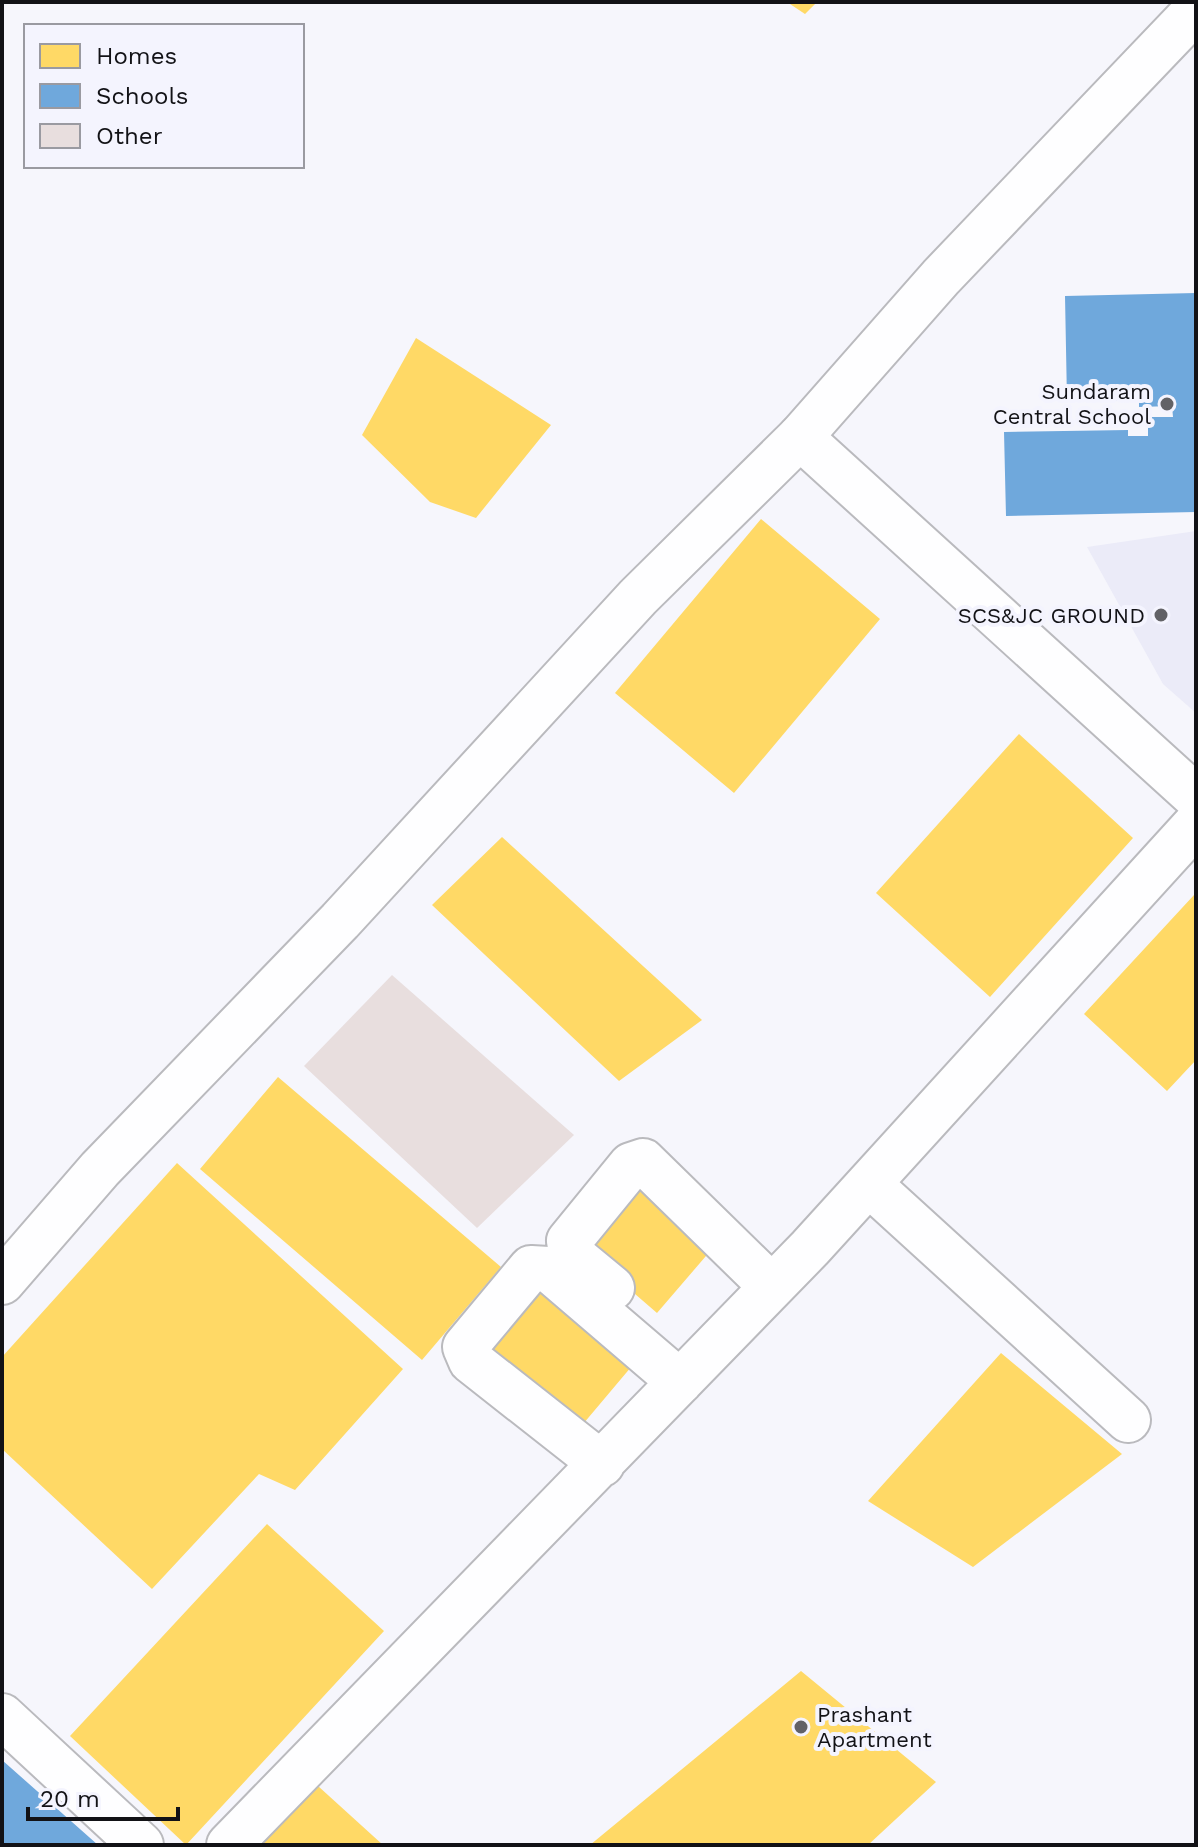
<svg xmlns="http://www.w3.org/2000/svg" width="1198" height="1847" font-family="'Work Sans',sans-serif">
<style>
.built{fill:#ebebf8}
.homes{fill:#ffd966}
.schools{fill:#6fa8dc}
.building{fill:#e8dede}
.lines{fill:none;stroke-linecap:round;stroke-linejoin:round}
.street-casing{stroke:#bababe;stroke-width:48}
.secondary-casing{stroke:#bababe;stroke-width:48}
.street{stroke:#fefeff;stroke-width:44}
.secondary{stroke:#fefeff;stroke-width:44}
.poi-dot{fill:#626266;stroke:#f4f4fe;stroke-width:3}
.labels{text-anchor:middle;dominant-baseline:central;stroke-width:8;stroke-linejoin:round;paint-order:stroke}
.poi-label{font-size:22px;fill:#121216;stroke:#f4f4fe;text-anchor:end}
</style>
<rect width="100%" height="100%" fill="#f6f6fc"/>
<path class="built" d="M1196 531V713L1163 684 1087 547Z"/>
<path class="homes" d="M787 2H817L805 14Z
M416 338 551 425 476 518 430 502 362 435Z
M761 519 880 619 734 793 615 693Z
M1019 734 1133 838 990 997 876 893Z
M502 837 702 1020 619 1081 432 905Z
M1194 895 1196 1060 1167 1091 1084 1014Z
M278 1077 501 1267 422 1360 200 1169Z
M177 1163 403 1369 295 1490 259 1474 152 1589 2 1449V1357Z
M640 1167 718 1242 657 1313 576 1243Z
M538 1276 637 1360 578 1430 479 1350Z
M1001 1353 1122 1454 973 1567 868 1501Z
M267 1524 384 1631 186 1845 70 1736Z
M801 1671 936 1782 868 1845H590Z
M318 1786 383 1845H258Z"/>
<path class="schools" d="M1196 293V512L1006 516 1004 432 1128 430V436H1148V417H1173L1172 406 1139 407V400L1067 401 1065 296Z
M2 1760 98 1845H2Z"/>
<path class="building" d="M392 975 574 1135 477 1228 304 1066Z"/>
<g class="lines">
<defs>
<path id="street" d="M800 437 1196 797
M869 1184 1128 1420
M612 1288 572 1255 569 1241 631 1165 643 1161 772 1287
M602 1464 471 1361 465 1347 531 1268 548 1269 680 1382
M2 1716 141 1845
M229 1845 810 1248 1196 824"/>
<path id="secondary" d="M2 1282 100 1169 340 921 638 597 800 437 941 277 1196 10"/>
</defs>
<use href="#street" class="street-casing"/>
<use href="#secondary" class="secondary-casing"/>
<use href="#street" class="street"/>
<use href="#secondary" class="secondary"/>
</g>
<g class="poi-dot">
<circle cx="1167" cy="404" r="8"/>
<circle cx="1161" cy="615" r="8"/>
<circle cx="801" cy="1727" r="8"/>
</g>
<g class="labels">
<g class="poi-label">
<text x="1151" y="391">Sundaram<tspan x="1151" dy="25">Central School</tspan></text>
<text x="1145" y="615">SCS&amp;JC GROUND</text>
<text x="817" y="1714" text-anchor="start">Prashant<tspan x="817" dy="25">Apartment</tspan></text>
</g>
</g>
<rect width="1198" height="1847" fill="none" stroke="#121216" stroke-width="8"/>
<rect x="24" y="24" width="280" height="144" fill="#f4f4fe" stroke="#9a9aa1" stroke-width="2"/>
<rect x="40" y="44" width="40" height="24" fill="#ffd966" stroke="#9a9aa1" stroke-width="2"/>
<text x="96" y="64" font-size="24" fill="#121216">Homes</text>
<rect x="40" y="84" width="40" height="24" fill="#6fa8dc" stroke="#9a9aa1" stroke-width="2"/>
<text x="96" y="104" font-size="24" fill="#121216">Schools</text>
<rect x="40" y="124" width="40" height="24" fill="#e8dede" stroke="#9a9aa1" stroke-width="2"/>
<text x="96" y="144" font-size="24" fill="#121216">Other</text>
<path d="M28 1807v12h150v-12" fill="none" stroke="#121216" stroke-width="4"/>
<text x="40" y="1807" font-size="24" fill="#121216" stroke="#f4f4fe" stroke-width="6" paint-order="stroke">20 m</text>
</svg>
